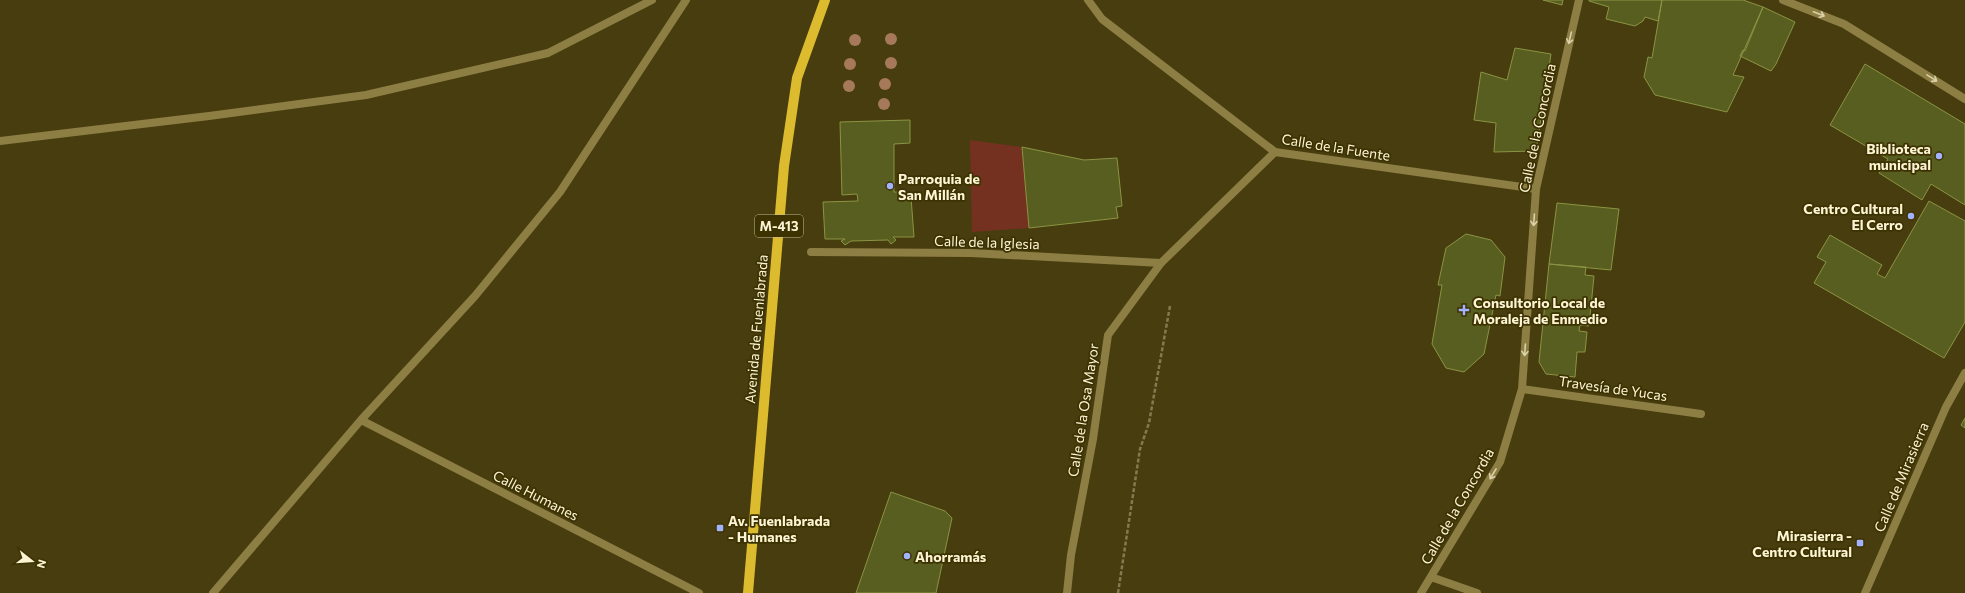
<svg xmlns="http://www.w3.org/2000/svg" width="1965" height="593" font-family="Commissioner,sans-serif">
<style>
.green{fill:#753120}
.building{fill:#585e1f;stroke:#8b9443}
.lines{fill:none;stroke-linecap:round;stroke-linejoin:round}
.path{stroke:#847950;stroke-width:2.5;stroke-dasharray:4 2;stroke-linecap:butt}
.lane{stroke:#8d7e43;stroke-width:8}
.street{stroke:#8d7e43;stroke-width:8}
.primary{stroke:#dcbb2e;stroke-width:10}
.tree{fill:#a6795a}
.oneway{stroke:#dbd1a8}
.poi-dot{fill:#a3b2fd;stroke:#3d3202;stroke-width:1.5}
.labels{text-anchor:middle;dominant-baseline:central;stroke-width:3.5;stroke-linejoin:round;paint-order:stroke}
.shield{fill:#3d3202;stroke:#c3ba95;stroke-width:1}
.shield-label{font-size:13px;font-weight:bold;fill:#fdf4d4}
.street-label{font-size:14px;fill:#fdf4d4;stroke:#3d3202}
.poi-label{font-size:14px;font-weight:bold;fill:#fdf4d4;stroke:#3d3202;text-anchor:start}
</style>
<rect width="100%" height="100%" fill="#483d0f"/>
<path class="green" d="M970 140 1022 147 1029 228 972 232Z"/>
<path class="building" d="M1543 0H1563L1562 5Z
M1589 0H1662L1658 21 1645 17 1643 21 1635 26 1606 19 1609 7 1589 1Z
M1662 0H1743L1763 7 1733 75 1744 77 1727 112 1655 95 1644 77 1648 57 1652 58Z
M1763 7 1795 22 1776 64 1771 71 1740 56 1743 50 1745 51Z
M1515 48 1551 54 1536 151 1494 152 1496 123 1474 120 1481 72 1507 80Z
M1865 64 1965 124V205L1931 184 1922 200 1879 173 1888 159 1830 125Z
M910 120V143L894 144V192H900L901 197H911L914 237H893L896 240 891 244 888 240 851 241 845 245 841 241 845 239H825L823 202 858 201 857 194 842 195 840 122Z
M1022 147 1084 160 1117 158 1122 206 1116 207 1118 218 1029 228Z
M1929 201 1965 221V322L1944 358 1814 283 1826 262 1817 257 1830 235 1882 265 1877 274 1885 278Z
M1557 203 1619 209 1611 270 1549 264Z
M1466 234 1491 240 1505 257 1500 296 1496 295 1484 354 1464 372 1446 368 1432 344 1442 285H1438L1446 248Z
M1549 264 1586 267 1585 275 1594 276 1589 326 1580 325 1579 331 1587 332 1585 352H1577L1575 377 1546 374 1539 362Z
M1965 418V428L1961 425Z
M891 492 945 511 952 518 936 593H856Z"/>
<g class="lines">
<path class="path" d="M1118 593 1140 449 1149 423 1170 306"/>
<path class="lane" d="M0 141 209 116 366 95 548 53 652 0"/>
<path class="street" d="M1088 0 1102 19 1275 152 1536 189
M1783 0 1844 24 1965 99
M811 252 971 253 1161 263
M1522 389 1701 414
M361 420 699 593
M1431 577 1477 593
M213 593 361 420 475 296 560 192 686 0
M1067 593 1071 555 1093 439 1108 335 1161 263 1275 152
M1421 593 1500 462 1522 389 1536 189 1579 0
M1865 593 1946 407 1965 373"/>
<path class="primary" d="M748 593 784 166 797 78 825 0"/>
</g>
<g class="tree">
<circle cx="891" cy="39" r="6"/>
<circle cx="855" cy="40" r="6"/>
<circle cx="891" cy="63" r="6"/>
<circle cx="850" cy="64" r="6"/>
<circle cx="885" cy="84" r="6"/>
<circle cx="849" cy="86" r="6"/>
<circle cx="884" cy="104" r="6"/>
</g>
<defs><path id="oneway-shaft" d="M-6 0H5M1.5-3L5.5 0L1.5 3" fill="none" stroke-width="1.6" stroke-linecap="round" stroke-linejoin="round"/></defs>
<g class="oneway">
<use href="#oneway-shaft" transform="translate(1819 14) rotate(21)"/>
<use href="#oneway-shaft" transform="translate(1570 38) rotate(103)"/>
<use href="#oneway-shaft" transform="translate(1932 78) rotate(32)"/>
<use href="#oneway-shaft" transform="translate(1534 220) rotate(94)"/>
<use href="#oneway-shaft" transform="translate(1525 350) rotate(94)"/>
<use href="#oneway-shaft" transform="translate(1493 474) rotate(121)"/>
</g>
<g class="poi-dot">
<circle cx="1939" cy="156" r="4"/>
<circle cx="890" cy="186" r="4"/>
<circle cx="1911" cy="216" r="4"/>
<path d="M1462 304h4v4h4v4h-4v4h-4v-4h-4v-4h4z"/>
<rect x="716" y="524" width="8" height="8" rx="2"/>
<rect x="1856" y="539" width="8" height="8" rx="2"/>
<circle cx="907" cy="556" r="4"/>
</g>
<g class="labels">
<rect class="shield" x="755" y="215" width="48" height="22" rx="3"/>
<g class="shield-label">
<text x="779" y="226">M-413</text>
</g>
<g class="street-label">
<text transform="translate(1537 128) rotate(-78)">Calle de la Concordia</text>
<text transform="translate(1336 147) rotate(9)">Calle de la Fuente</text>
<text transform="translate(987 242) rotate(2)">Calle de la Iglesia</text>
<text transform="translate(756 329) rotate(-85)">Avenida de Fuenlabrada</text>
<text transform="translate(1613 388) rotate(8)">Travesía de Yucas</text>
<text transform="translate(1083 410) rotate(-81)">Calle de la Osa Mayor</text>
<text transform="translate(1901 477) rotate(-67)">Calle de Mirasierra</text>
<text transform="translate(536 495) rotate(27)">Calle Humanes</text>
<text transform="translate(1457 506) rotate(-60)">Calle de la Concordia</text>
</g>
<g class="poi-label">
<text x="1931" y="148" text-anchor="end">Biblioteca<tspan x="1931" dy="16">municipal</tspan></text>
<text x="898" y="178">Parroquia de<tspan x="898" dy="16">San Millán</tspan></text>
<text x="1903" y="208" text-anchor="end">Centro Cultural<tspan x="1903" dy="16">El Cerro</tspan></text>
<text x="1473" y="302">Consultorio Local de<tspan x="1473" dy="16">Moraleja de Enmedio</tspan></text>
<text x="728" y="520">Av. Fuenlabrada<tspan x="728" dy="16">- Humanes</tspan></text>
<text x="1852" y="535" text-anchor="end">Mirasierra -<tspan x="1852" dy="16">Centro Cultural</tspan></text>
<text x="915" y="556">Ahorramás</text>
</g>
</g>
<g transform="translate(32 561) rotate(107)" stroke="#3d3202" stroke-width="3" paint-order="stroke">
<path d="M0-3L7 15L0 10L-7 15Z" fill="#fdf4d4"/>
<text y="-6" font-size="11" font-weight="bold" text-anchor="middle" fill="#fdf4d4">N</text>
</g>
</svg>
